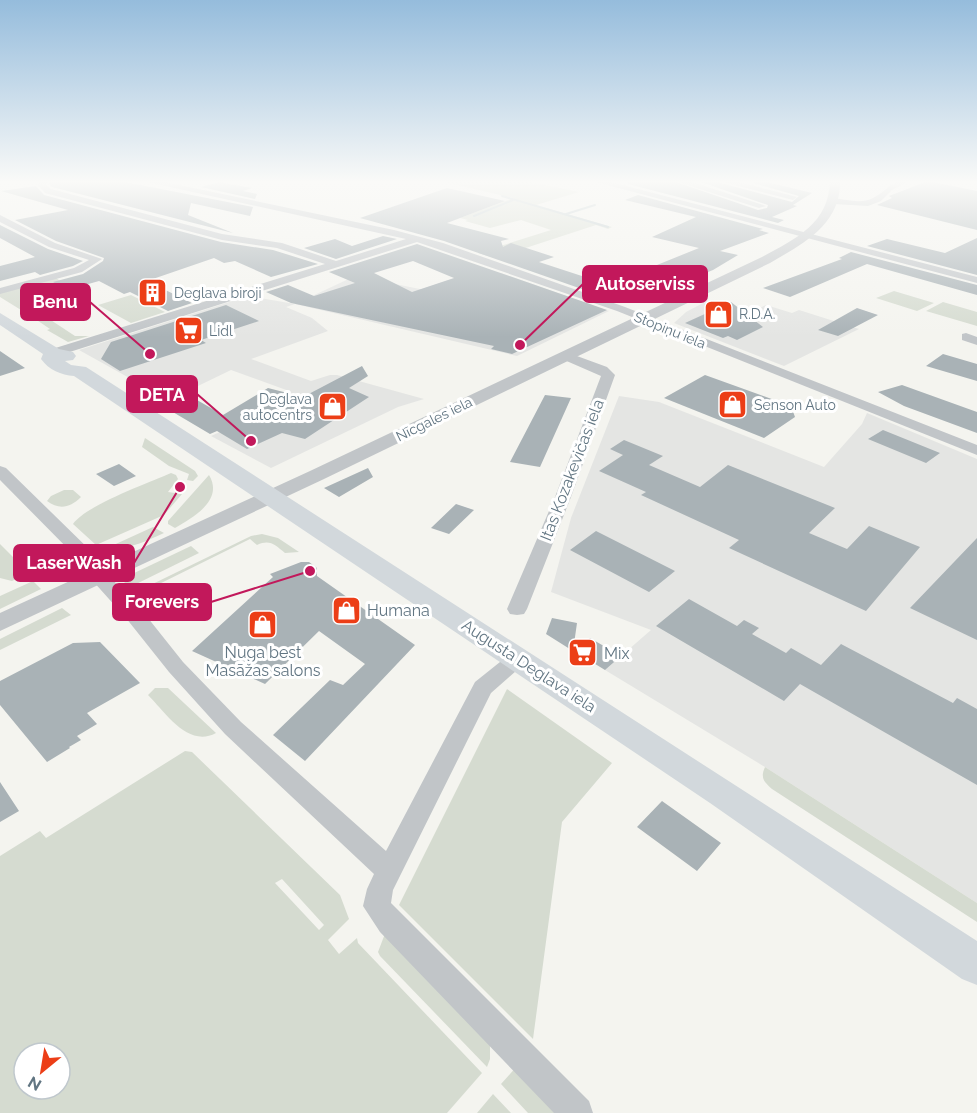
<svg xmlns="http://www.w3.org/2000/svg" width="977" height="1113" font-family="Raleway,sans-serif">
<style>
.built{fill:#e4e5e3}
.green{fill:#d5dbd0;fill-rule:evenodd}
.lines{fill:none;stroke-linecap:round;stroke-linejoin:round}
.stream{stroke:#b9c7cb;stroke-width:2}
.building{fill:#a9b2b6;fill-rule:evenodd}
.minor{fill:#c1c5c8;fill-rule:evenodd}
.tertiary{fill:#c1c5c8;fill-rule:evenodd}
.secondary{fill:#d2d8dc;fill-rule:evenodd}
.labels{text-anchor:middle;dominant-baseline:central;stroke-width:6;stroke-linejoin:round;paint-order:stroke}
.far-poi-label{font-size:14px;fill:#617582;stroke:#fff;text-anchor:start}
.far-street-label{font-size:14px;fill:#617582;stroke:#fff}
.street-label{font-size:16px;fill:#617582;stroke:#fff}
.poi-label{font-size:16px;fill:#617582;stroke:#fff;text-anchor:start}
.leader{fill:none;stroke:#c2185b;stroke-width:2}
.callout-dot{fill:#c2185b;stroke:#fff;stroke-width:2}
.callout{fill:#c2185b;stroke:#c2185b;stroke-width:2}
.callout-label{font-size:18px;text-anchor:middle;font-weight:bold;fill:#fff}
</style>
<rect width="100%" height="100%" fill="#f4f4ef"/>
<path class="built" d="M501 273 609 311 517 356 295 304 286 307 312 318 328 331 251 359 311 381 330 375H337L424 399 398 407 271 468 211 436 244 421 289 391 231 370 169 400 79 350 248 296 295 304 355 276 440 293Z
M707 301 737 312H751L766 305 792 313 799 310 859 329 784 366 674 323 686 312Z
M619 396 659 402 824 467 862 424 867 413 977 459V903L765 767 605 670 651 630 551 592 571 518Z"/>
<path class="green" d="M526 181 579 192 536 205 612 227 608 229 596 225 495 258 478 253 551 230 521 220 490 228 465 221 468 220 460 218 513 198 444 182Z
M56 278 63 283 58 285 67 290 78 287 81 289 21 310 0 297V293Z
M894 291 934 303 917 311 876 298Z
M131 295 165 312 131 323 98 305Z
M943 302 977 312V326L926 311Z
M31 307 75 336H89L68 342 47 330 50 329 22 310Z
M145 438 195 471 198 476 193 481 187 480 189 474 169 466 142 447Z
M171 473 176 475 178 479 168 492 182 494 164 515 96 545 73 524C85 506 148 483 171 473Z
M209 475C224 500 194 517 175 528L168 524V521Z
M64 490H73L81 497C70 508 59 510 47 501L51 496Z
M153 527 164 533C144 542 128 550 107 548Z
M262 534 278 538 299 552 285 553C275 545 270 539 257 545L250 539 137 595 144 603 139 605 128 596 251 536Z
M0 544 29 573 12 581 0 578Z
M191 546 199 553 124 590 122 586 130 575Z
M33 581 41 589 0 609V596Z
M62 608 71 615 0 650V639Z
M155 688H168L216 733C188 748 166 713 148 695Z
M507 689 612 763 562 822 533 1039 399 905Z
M185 751 192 752 340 895 349 919 328 940 339 954 357 938 358 943 482 1073 447 1113H0V856L40 831 46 838ZM282 879 324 925 319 930 275 883ZM24 1053H60V1089H24Z
M765 767 977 903V922L772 789C764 782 760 778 765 767Z
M386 931 490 1043V1059L487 1067 380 956 378 952Z
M518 1065 565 1113H528L501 1084Z
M493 1094 511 1113H477Z"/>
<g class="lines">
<path class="stream" d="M502 196 608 227
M566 214 595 205
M474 216 513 200"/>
</g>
<path class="building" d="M49 181H120L253 207 250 216 191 203 188 215 233 233 52 187 49 184Z
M628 181H673L758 210 767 208 768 205 698 181 717 182 792 202 799 196 753 183 763 181 812 193 793 205 797 206 772 217 784 220 778 223 628 184Z
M928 181 977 191V230L877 205 892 198 889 196Z
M219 182 252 188 243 191 257 194 255 199 201 187Z
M36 186 44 195 221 242 273 250 318 264 271 277 235 261 224 263 214 258 147 281 192 303 168 311 130 292 124 294 99 281 67 290 53 282 83 274 103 261 104 258 56 241 15 220 68 210 1 191Z
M447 188 505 201 447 223 509 239 501 241 503 247 511 243 554 257 539 262 640 295 622 303 444 241 360 218Z
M638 195 763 229 759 230 769 233 720 251 738 255 713 270 691 279 652 267 699 248 652 237 696 217 625 200Z
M0 225 48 249 83 261 73 266 40 275 35 272 0 281V266L35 257 0 238Z
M383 236 397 239 336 259 304 248 335 239 352 246Z
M977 238V275L867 246 887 239 945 253Z
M417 244 607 310 512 354 491 349 494 346 291 303 266 292 288 285 314 296 355 283 329 272ZM413 261 454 278 412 292 374 273Z
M851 252 977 285V295L867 264 790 297 763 288 842 259 839 258Z
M731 302 763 327 737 340 728 336 723 338 685 323Z
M226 305 259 321 201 340 206 343 120 371 101 359 111 342Z
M857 308 878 315 838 336 818 330Z
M0 351 25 368 0 376Z
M943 354 977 364V381L926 366Z
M362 366 368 376 349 388 369 397 305 439 282 433 247 449 217 431 210 434 161 405 178 395 190 403 197 400 223 415 268 388 303 397Z
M705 375 791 406 795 417 764 438 664 398Z
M902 385 977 412V433L904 406 878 392Z
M545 395 571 398 540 467 510 462Z
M883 430 940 453 926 463 868 439Z
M624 440 663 456 649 465 700 487 728 465 835 508 809 533 847 549 869 526 920 547 866 611 729 548 739 540 641 495 646 492 599 471 623 455 610 449Z
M119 464 136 476 114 486 96 474Z
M368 468 373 477 339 497 324 488Z
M456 504 474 510 449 534 431 528Z
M596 531 675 571 649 592 570 550Z
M977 538V640L910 608Z
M301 562H309L317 568V576L415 645 305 761 273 735 330 680 343 685 365 664 319 631 265 684 192 651 273 577 270 574Z
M689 599 737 626 744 620 759 628 752 634 786 653 791 648 821 665 841 644 953 703 957 698 977 709V785L800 684 784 701 656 626Z
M552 618 577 623 573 651 546 634Z
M590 638 621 656 605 670 574 651Z
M100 642 140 683 87 713 97 724 77 736 81 740 69 747 70 748 47 762 0 705V681L73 643Z
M0 782 19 811 0 822Z
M662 801 721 843 697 871 637 827Z"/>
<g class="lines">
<path class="minor" d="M39 181H47L46 185 51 189 222 234 282 243 336 261 406 239 143 181H160L394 230 443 243 625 307 977 445V455L617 311 417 242 57 356H49L47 353 49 350 325 264 277 248 222 240 45 193 38 185Z
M592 181H607L977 277V283Z
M675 181H689L766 206 759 208Z
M719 181H735L797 197 793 200Z
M898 181H910L892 190 881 201 868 206 834 204 830 201 834 198C847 200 862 204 873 198 883 193 888 186 898 181Z
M0 215 55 243 102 259 82 272 0 294V288L74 268 89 260 49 247 0 222Z
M966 333 977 337V345L962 340V334Z
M566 352 607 367 615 375 571 497 527 609 524 614 517 615 510 614 507 609 555 497 601 376 562 359 560 356 562 353Z
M0 466 6 468 96 556 106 573 140 608 183 662 241 722 386 851 475 682 510 654 517 652 524 654 527 659 524 664 491 693 393 890 391 903 589 1101 593 1113H554L380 932 363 906 367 889 374 874 225 734 169 672 126 618 92 580 82 563 0 480Z"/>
<path class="tertiary" d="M830 181H840C841 224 804 243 770 263L324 479 0 631V613L310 471 762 257C795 239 829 224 830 181Z"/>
<path class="secondary" d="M0 313 59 349 73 352 76 356 73 360 65 361 71 365 86 367 977 941V985L962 979 710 803 74 376C61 375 49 370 41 359L43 354 0 325Z"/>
</g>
<linearGradient id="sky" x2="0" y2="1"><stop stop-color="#95bcdc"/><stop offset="0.54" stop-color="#fafaf8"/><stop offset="1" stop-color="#fafaf8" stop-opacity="0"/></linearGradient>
<rect width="977" height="337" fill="url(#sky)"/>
<defs>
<symbol id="building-square" viewBox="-11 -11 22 22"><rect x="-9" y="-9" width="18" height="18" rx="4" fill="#ec3e17" stroke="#fff"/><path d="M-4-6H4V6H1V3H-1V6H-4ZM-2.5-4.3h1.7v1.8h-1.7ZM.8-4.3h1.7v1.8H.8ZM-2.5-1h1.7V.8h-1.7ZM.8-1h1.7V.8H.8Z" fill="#fff"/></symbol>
<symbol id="shop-square" viewBox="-11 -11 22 22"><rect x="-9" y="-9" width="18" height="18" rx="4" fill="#ec3e17" stroke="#fff"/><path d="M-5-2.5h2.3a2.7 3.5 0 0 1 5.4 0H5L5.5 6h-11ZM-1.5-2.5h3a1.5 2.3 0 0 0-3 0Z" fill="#fff"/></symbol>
<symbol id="supermarket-square" viewBox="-11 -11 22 22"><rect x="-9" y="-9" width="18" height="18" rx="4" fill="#ec3e17" stroke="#fff"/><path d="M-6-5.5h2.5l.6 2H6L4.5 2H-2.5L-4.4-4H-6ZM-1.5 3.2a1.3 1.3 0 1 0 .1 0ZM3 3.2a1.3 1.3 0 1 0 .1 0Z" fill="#fff"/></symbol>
</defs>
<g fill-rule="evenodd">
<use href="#building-square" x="136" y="276" width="33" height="33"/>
<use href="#shop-square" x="702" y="298" width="33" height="33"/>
<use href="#supermarket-square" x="172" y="314" width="33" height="33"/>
<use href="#shop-square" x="716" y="388" width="33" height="33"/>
<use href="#shop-square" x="316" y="390" width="33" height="33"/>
<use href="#shop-square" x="330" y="594" width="33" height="33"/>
<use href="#shop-square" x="246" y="608" width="33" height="33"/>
<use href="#supermarket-square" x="566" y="636" width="33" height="33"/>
</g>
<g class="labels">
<g class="far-poi-label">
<text x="174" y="293">Deglava biroji</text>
<text x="739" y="314">R.D.A.</text>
<text x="209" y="331">Lidl</text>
<text x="312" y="399" text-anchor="end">Deglava<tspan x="312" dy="16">autocentrs</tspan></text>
<text x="754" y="405">Senson Auto</text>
</g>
<g class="far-street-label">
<text transform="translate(670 330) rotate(22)">Stopiņu iela</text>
<text transform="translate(434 419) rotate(-26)">Nīcgales iela</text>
</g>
<g class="street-label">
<text transform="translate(572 470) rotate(-69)">Itas Kozakevičas iela</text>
<text transform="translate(529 666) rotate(33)">Augusta Deglava iela</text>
</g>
<g class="poi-label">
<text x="367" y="610">Humana</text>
<text x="263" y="652" text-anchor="middle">Nuga best<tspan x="263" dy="18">Masāžas salons</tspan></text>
<text x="604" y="653">Mix</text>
</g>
</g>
<path class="leader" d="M520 345L583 284M150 354L90 302M251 441L197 394M180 487L134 563M310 571L211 602"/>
<g class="callout-dot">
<circle cx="520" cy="345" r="6"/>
<circle cx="150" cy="354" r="6"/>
<circle cx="251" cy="441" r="6"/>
<circle cx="180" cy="487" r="6"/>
<circle cx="310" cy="571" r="6"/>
</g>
<g class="callout">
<rect x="583" y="266" width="124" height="36" rx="6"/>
<rect x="21" y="284" width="69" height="36" rx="6"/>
<rect x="127" y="376" width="70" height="36" rx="6"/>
<rect x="14" y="545" width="120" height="36" rx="6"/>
<rect x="113" y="584" width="98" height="36" rx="6"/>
</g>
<g class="callout-label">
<text x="645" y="290">Autoserviss</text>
<text x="55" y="308">Benu</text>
<text x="162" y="401">DETA</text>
<text x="74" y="569">LaserWash</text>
<text x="162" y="608">Forevers</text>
</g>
<g transform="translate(42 1071) rotate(210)"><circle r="28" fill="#ffffff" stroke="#c0c8cd" stroke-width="1.5"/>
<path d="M0-4.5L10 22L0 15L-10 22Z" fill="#ec3e17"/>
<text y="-9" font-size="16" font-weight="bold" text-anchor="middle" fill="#617582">N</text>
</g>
</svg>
